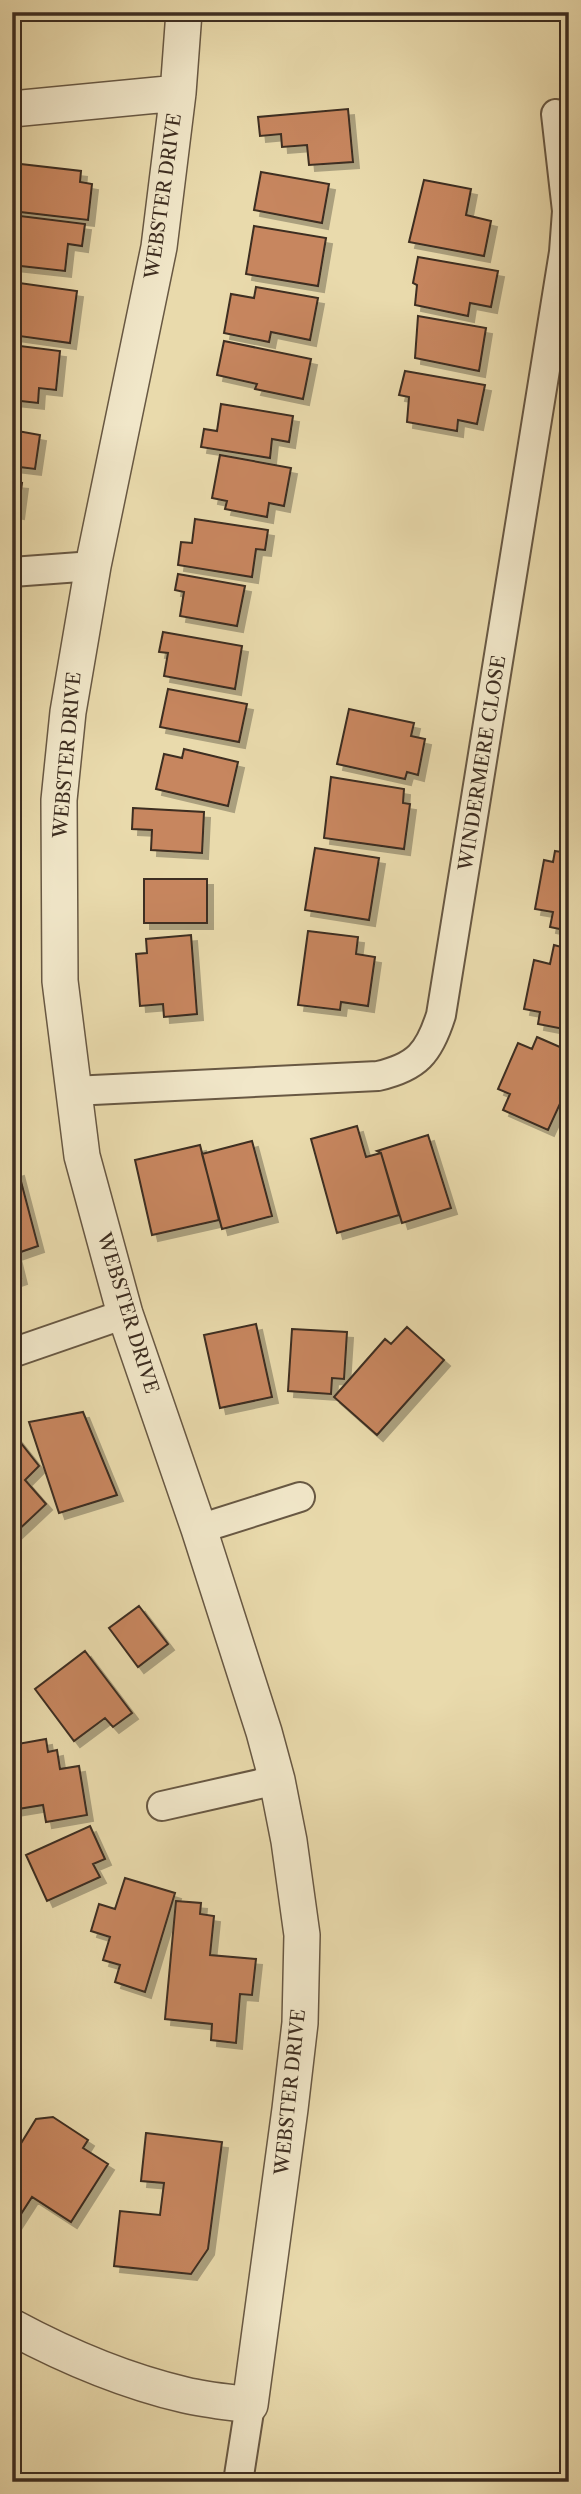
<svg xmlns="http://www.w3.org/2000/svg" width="581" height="2494" font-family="'Libre Caslon Text',serif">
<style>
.building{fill:#c7865e;stroke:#3d2d20;stroke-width:2;filter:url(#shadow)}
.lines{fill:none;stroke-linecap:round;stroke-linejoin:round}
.minor-casing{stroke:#685843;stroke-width:32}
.tertiary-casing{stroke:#685843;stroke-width:38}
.minor{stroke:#f1e7c9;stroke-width:28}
.tertiary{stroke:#f1e7c9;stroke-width:35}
.labels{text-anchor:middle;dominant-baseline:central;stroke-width:5;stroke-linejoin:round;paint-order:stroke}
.street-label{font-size:19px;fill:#3d2d20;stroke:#f1e7c9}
</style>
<defs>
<filter id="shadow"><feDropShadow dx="6" dy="6" stdDeviation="0" flood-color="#0004"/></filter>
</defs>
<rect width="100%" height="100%" fill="#e9daac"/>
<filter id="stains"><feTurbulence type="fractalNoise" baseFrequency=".00286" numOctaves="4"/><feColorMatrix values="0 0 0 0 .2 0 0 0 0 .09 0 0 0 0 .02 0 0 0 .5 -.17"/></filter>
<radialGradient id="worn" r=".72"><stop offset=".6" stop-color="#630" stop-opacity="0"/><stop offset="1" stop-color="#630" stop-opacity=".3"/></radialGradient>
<path class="building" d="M348 109 353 162 309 165 307 145 282 147 281 134 260 136 258 117Z
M12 163 81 171 80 182 92 184 88 220 12 211Z
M261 172 329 184 322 223 254 210Z
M424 180 471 189 466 215 491 221 484 256 409 242Z
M12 215 85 224 82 246 68 244 65 271 12 265Z
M254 226 326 238 318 286 246 274Z
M418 257 498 271 491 307 470 303 468 316 415 305 417 285 413 283Z
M12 282 77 291 70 343 12 335Z
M256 287 318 298 310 340 271 332 269 342 224 333 231 294 254 298Z
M418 316 486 328 479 371 415 358Z
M224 341 311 359 303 399 255 389 257 384 217 375Z
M12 345 60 351 56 390 39 388 38 403 12 400Z
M405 371 485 385 477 424 458 420 457 431 407 422 409 397 399 395Z
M221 404 293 416 289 442 272 439 270 458 201 447 204 429 217 431Z
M12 430 40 435 35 469 12 466Z
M220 455 291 468 284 506 269 503 267 517 225 509 227 501 212 498Z
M12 482 22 483 18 513 12 512Z
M195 519 268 530 265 550 256 549 252 577 178 565 181 542 192 543Z
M178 574 245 586 237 626 180 616 184 592 175 590Z
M163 632 242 646 235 689 164 676 168 653 159 652Z
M168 689 247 704 239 742 160 727Z
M349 709 414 723 411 736 425 739 418 775 407 772 405 779 337 764Z
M184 749 238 762 228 806 156 789 164 754 182 758Z
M331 777 404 789 403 803 410 804 404 849 324 838Z
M569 782V828L561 827Z
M133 808 204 812 202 853 151 850 152 830 132 829Z
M315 848 379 858 369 920 305 910Z
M555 851 569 853V931L550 927 553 912 535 909 544 860 553 862Z
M144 879H207V923H144Z
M308 931 358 937 356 954 375 957 368 1006 341 1002 340 1010 298 1005Z
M191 935 197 1014 164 1017 163 1004 140 1006 136 954 147 953 146 939Z
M554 945 569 949V1030L538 1024 540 1012 524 1009 534 960 550 964Z
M537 1037 569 1051V1084L548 1130 503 1110 510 1094 498 1089 518 1043 532 1049Z
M357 1126 366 1157 381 1153 399 1215 337 1233 311 1139Z
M428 1135 451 1208 402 1223 381 1153 377 1151Z
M252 1141 272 1216 222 1229 202 1154Z
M200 1145 219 1220 152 1235 135 1160Z
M18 1170 38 1246 15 1254 21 1278 12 1281V1172Z
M256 1324 272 1397 220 1408 204 1335Z
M407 1327 444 1360 377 1435 334 1397 385 1339 391 1344Z
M292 1329 347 1332 344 1379 332 1378 331 1394 288 1391Z
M83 1412 117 1495 59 1513 29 1422Z
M13 1433 39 1466 25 1480 46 1504 12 1536Z
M139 1606 168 1644 138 1667 109 1628Z
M85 1651 132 1713 113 1727 105 1718 74 1741 35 1689Z
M46 1739 48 1752 57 1750 60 1769 79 1766 87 1815 46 1822 43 1805 12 1810V1745Z
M90 1826 105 1859 93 1864 100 1877 47 1901 26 1855Z
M125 1878 175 1893 145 1992 115 1982 120 1965 103 1960 110 1937 91 1931 99 1904 115 1909Z
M176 1901 201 1903 200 1914 214 1916 210 1955 256 1959 252 1995 240 1994 236 2043 211 2040 212 2024 165 2019Z
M53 2117 88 2140 83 2148 108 2164 71 2222 32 2197 12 2228V2158L36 2119Z
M146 2133 222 2142 208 2249 191 2274 114 2266 120 2211 160 2215 164 2183 141 2181Z"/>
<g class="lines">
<defs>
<path id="minor" d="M12 572 93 566
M73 1091 378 1076C417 1067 429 1053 441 1015L564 252 567 211 556 114
M12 1353 125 1314
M199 1529 300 1497
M162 1806 277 1780
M238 2482 250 2405"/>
<path id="tertiary" d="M12 109 178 93
M12 2327C66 2356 125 2381 185 2395 206 2400 228 2402 250 2405L290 2109 300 2023 302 1935 289 1841 277 1780 264 1732 199 1529 125 1314 82 1156 60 981 59 800 68 712 93 566 159 247 178 93 184 12"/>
</defs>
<use href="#minor" class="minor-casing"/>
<use href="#tertiary" class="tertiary-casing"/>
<use href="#minor" class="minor"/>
<use href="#tertiary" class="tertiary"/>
</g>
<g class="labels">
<g class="street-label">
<text transform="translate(163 196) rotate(-82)">WEBSTER DRIVE</text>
<text transform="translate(67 755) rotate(-85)">WEBSTER DRIVE</text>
<text transform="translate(482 763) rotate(-81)">WINDERMERE CLOSE</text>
<text transform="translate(128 1313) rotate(73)">WEBSTER DRIVE</text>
<text transform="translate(290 2092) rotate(-84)">WEBSTER DRIVE</text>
</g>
</g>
<rect width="581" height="2494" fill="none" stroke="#e9daac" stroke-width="42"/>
<rect x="14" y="14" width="553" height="2466" fill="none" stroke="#3d2d20" stroke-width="3.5"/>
<rect x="21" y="21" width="539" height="2452" fill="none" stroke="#3d2d20" stroke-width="2"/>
<rect width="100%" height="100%" filter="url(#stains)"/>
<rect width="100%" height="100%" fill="url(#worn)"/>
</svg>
